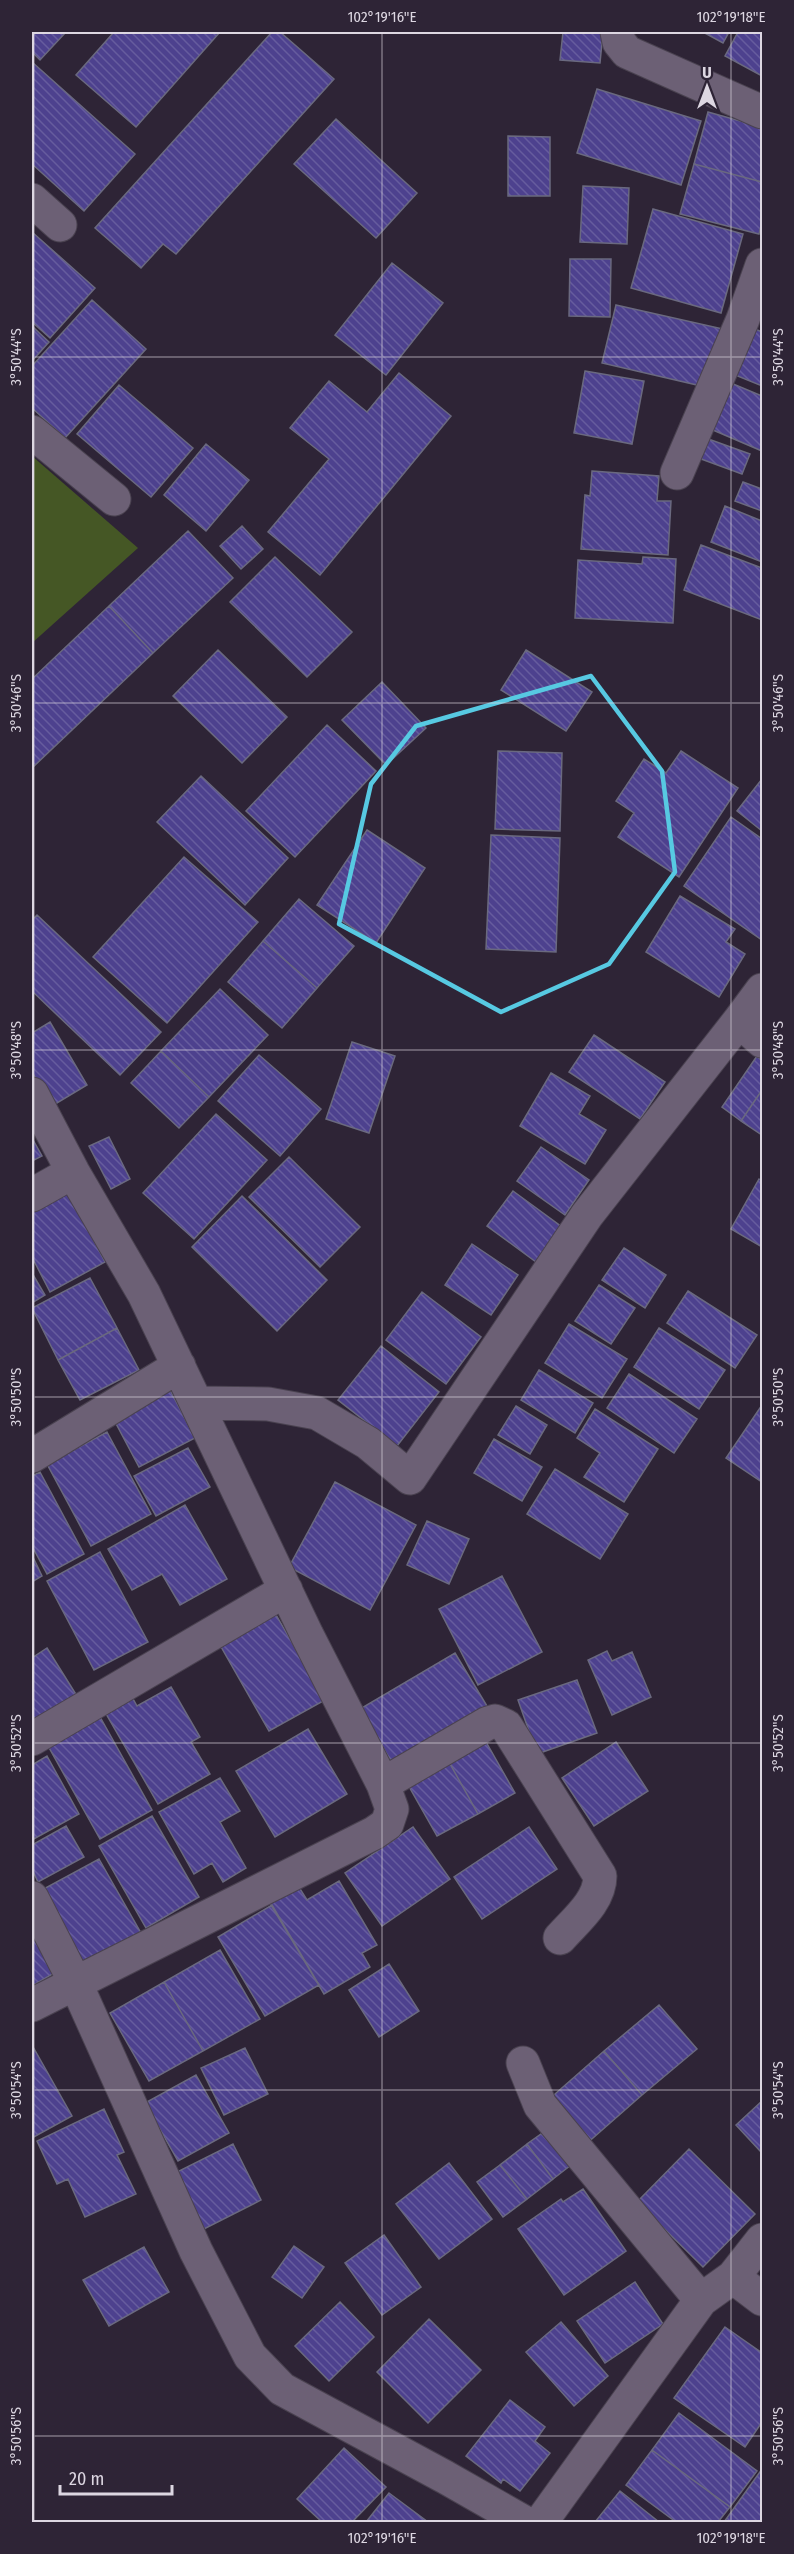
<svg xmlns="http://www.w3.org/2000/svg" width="794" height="2554" font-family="'Fira Sans Condensed',sans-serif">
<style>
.garden{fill:#455725}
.building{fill:url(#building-back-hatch);stroke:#6a697f;stroke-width:1.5}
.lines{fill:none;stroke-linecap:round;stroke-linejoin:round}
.minor-casing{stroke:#4a4250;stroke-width:35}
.minor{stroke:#6c6075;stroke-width:33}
.marked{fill:none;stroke:#57c9e2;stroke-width:4.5;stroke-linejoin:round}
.ticks{fill:none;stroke:#ddd7e2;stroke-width:1.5;stroke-opacity:0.45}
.neatline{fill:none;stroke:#ddd7e2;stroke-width:2}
.ticks-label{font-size:15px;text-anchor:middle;fill:#ddd7e2}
</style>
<defs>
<pattern id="building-back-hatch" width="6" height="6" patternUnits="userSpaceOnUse" patternTransform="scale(1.5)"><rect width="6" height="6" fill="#4d418e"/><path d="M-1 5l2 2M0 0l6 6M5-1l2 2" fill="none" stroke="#665c9e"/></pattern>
</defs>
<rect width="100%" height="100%" fill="#2e2436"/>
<path class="garden" d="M32 456 138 548 32 643Z"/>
<path class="building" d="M32 32H66L40 60 32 52Z
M114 32H220L136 127 76 75Z
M272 32H280L334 79 176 254 163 244 141 268 95 228Z
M563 32H603L600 63 560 60Z
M703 32H729L723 43Z
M738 32H762V76L725 56Z
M32 62 135 154 84 211 32 164Z
M597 89 701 121 681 185 577 153Z
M708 112 762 127V182L694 164Z
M336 119 417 193 376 238 294 164Z
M508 136 550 137V196H508Z
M694 164 762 182V222L759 234 680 214Z
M583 186 629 188 627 244 580 242Z
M653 209 743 234 721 313 631 288Z
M32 232 95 288 50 338 32 322Z
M570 259H611L610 317 569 316Z
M392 263 443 303 386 375 335 335Z
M92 300 146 349 65 438 32 408V366Z
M616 305 723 329 710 388 602 363Z
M746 325 762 332V386L728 372Z
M32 326 49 342 32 361Z
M585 371 644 381 632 444 574 433Z
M399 373 451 416 320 575 268 532 329 459 290 428 329 381 367 412Z
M726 381 762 396V451L706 427Z
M119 385 193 448 151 497 77 434Z
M700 436 750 454 742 474 693 456Z
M206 444 249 480 206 531 164 495Z
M592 471 659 476 657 501H671L668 555 581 549 585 495 590 496Z
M743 482 762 489V511L735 501Z
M725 506 762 521V562L711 542Z
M242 526 263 549 241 569 220 546Z
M188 531 233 578 153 653 109 606Z
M701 545 762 568V620L684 590Z
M275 557 352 632 307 677 230 602Z
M643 557 676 559 673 623 575 618 578 560 642 564Z
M109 606 153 653 32 768V679Z
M218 650 287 717 242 763 173 696Z
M526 650 592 692 566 731 501 690Z
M382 682 426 728 386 765 342 720Z
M327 725 376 771 295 857 246 811Z
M498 751 562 753 560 831 495 829Z
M681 751 738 788 679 877 618 837 634 813 616 801 644 759 666 773Z
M201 776 288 858 245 905 157 822Z
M762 779V831L737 811Z
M731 817 762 839V940L684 886Z
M367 830 425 868 376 943 317 905Z
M491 835 560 838 556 952 486 949Z
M184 857 258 922 167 1023 93 957Z
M680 896 735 929 726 942 745 954 719 997 646 952Z
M299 899 354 946 317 988 263 941Z
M37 915 161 1032 120 1075 32 991V920Z
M263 941 317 988 282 1028 228 982Z
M220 989 268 1035 209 1097 161 1051Z
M50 1022 87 1085 52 1106 32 1072V1033Z
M594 1035 665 1082 640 1119 569 1072Z
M352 1042 395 1056 369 1133 326 1119Z
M161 1051 209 1097 179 1128 131 1083Z
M259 1055 321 1109 280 1156 218 1101Z
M757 1056 762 1061V1090L741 1121 722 1107Z
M551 1073 590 1096 579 1114 606 1130 585 1164 520 1126Z
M762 1090V1135L741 1121Z
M216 1114 267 1160 194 1239 143 1193Z
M109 1137 130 1179 111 1189 89 1146Z
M32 1138 42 1156 32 1161Z
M541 1147 589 1180 565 1215 517 1181Z
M289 1157 360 1227 320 1267 249 1197Z
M759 1179 762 1181V1247L731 1229Z
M66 1187 105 1262 50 1292 32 1257V1205Z
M513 1191 562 1227 536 1262 487 1226Z
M242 1196 327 1280 277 1331 192 1247Z
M472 1244 518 1275 491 1315 445 1285Z
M624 1248 666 1275 645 1308 602 1280Z
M32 1273 45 1295 32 1303Z
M90 1278 117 1328 58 1360 32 1308Z
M599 1285 635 1308 611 1344 575 1321Z
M688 1291 757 1335 735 1368 667 1323Z
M422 1292 481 1337 446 1384 386 1340Z
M569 1324 627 1359 602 1398 545 1363Z
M117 1328 139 1370 80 1400 58 1360Z
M659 1328 725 1370 699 1409 634 1367Z
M381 1346 439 1392 397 1446 338 1400Z
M539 1370 593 1403 575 1433 521 1400Z
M629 1374 697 1419 674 1453 607 1408Z
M168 1386 195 1438 139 1467 112 1416Z
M762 1405V1482L726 1458Z
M516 1406 547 1425 530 1454 498 1435Z
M595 1409 658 1449 624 1502 584 1477 600 1453 577 1438Z
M107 1432 151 1514 91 1546 47 1464Z
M494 1439 542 1467 522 1501 474 1473Z
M188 1448 210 1487 156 1516 134 1476Z
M555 1469 628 1514 600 1559 527 1514Z
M40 1472 84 1554 47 1574 32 1546V1476Z
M335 1482 416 1525 370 1610 289 1567Z
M185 1505 227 1579 180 1605 162 1574 132 1590 108 1549Z
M427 1521 469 1539 449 1584 407 1565Z
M100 1552 148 1642 94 1670 47 1581Z
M32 1555 42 1576 32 1582Z
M502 1576 542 1652 478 1685 439 1609Z
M275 1613 325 1700 269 1731 220 1645Z
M47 1648 77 1696 32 1723V1658Z
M607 1651 612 1661 632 1652 651 1697 612 1715 588 1660Z
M455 1653 490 1711 394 1766 360 1709Z
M577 1680 597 1733 537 1754 518 1700Z
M171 1687 200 1737 191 1742 210 1774 158 1804 105 1712 132 1697 137 1706Z
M99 1715 152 1810 100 1839 47 1744Z
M308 1729 347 1794 275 1837 236 1771Z
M481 1733 515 1793 478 1814 444 1753Z
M616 1742 648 1791 594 1826 562 1778Z
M444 1753 478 1814 437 1836 403 1776Z
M47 1756 79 1814 32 1840V1765Z
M220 1778 240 1811 220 1822 246 1868 223 1882 212 1863 194 1874 159 1812Z
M152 1816 199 1897 146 1928 99 1846Z
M66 1826 84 1857 38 1882 32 1869V1845Z
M413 1827 450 1879 382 1926 345 1873Z
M529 1827 557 1869 482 1919 454 1877Z
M99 1859 141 1933 81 1967 38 1892Z
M339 1881 377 1945 362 1953 370 1967 324 1994 268 1900 297 1884 307 1900Z
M272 1905 319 1985 265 2016 218 1937Z
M32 1929 56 1972 32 1986Z
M220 1950 260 2019 203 2051 164 1982Z
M389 1964 419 2011 379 2037 349 1990Z
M164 1982 203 2051 149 2081 110 2013Z
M659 2005 697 2049 642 2095 604 2051Z
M32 2045 72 2116 32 2138Z
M245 2048 268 2094 224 2115 201 2068Z
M604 2051 642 2095 585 2145 547 2101Z
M196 2075 229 2133 178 2161 145 2103Z
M762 2101V2153L736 2125Z
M104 2109 124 2152 117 2155 136 2194 85 2217 68 2179 57 2184 37 2141Z
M548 2129 575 2162 553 2179 527 2144Z
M233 2144 261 2200 198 2232 169 2176Z
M527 2144 553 2179 527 2199 500 2165Z
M689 2149 755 2214 703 2267 637 2202Z
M449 2163 492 2219 439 2259 396 2204Z
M500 2165 527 2199 503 2217 477 2182Z
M583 2189 626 2251 564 2295 518 2229 561 2199 563 2202Z
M384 2235 421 2287 382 2315 345 2263Z
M294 2246 324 2267 302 2298 272 2277Z
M144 2247 169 2292 109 2326 83 2280Z
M635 2282 663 2324 605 2363 577 2321Z
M340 2302 374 2337 329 2381 295 2346Z
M429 2319 481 2370 428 2423 377 2372Z
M561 2322 608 2376 574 2406 526 2352Z
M725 2327 762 2353V2422L745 2447 674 2398Z
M510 2400 545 2427 535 2441 550 2453 520 2491 503 2479 501 2483 466 2456Z
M679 2413 757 2471 730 2507 652 2450Z
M344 2448 386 2487 352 2522H322L297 2499Z
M652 2450 730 2507 718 2522H676L626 2485Z
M762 2469V2522H724Z
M620 2491 659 2522H595Z
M389 2493 428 2522H366Z"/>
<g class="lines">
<defs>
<path id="minor" d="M617 32 619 42 627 52 762 112
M32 200 60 225
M32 432 114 499
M677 473 743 319 762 265
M762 990 739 1021 762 1041
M32 1094 73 1172 144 1294 307 1635 383 1784 392 1809 387 1824 374 1833 32 2005
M32 1195 73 1172
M196 1403 268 1404 317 1413 368 1443 410 1478 587 1215 739 1021
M32 1456 179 1366
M32 1739 286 1590
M383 1784 488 1723 495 1721 506 1726 600 1876C600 1901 576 1920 560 1938
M32 1898 76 1984 196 2251 250 2356 282 2389 445 2477 524 2522
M523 2063 540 2105 701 2300
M733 2277 762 2299
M541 2522 701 2300 733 2277 762 2240"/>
</defs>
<use href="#minor" class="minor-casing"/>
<use href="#minor" class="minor"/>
</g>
<path class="marked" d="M591 676 662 771 675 872 609 964 501 1012 339 924 371 784 416 726Z"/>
<path class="ticks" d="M34 32V2522M382 32V2522M731 32V2522M32 357H762M32 703H762M32 1050H762M32 1397H762M32 1743H762M32 2090H762M32 2436H762"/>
<rect width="794" height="2554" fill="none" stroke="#2e2436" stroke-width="66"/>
<g transform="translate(707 87)" stroke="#2e2436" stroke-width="4.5" paint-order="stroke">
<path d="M0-4.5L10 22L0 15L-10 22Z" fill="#ddd7e2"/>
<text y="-9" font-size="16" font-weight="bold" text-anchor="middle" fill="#ddd7e2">U</text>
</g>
<path d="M60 2485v9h112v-9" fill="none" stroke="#ddd7e2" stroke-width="3"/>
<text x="69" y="2485" font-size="18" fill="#ddd7e2" stroke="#2e2436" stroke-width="4.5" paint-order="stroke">20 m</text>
<rect x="33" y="33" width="728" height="2488" class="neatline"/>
<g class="ticks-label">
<text x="382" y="22">102°19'16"E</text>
<text x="731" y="22">102°19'18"E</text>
<text transform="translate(16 357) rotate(-90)" y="5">3°50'44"S</text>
<text transform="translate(778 357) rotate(-90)" y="5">3°50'44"S</text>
<text transform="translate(16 703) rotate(-90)" y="5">3°50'46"S</text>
<text transform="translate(778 703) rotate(-90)" y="5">3°50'46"S</text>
<text transform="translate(16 1050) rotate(-90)" y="5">3°50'48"S</text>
<text transform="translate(778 1050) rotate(-90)" y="5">3°50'48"S</text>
<text transform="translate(16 1397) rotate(-90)" y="5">3°50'50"S</text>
<text transform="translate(778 1397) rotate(-90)" y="5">3°50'50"S</text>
<text transform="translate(16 1743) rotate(-90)" y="5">3°50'52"S</text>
<text transform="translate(778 1743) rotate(-90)" y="5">3°50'52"S</text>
<text transform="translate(16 2090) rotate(-90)" y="5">3°50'54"S</text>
<text transform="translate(778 2090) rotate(-90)" y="5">3°50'54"S</text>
<text transform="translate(16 2436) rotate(-90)" y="5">3°50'56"S</text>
<text transform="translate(778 2436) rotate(-90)" y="5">3°50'56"S</text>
<text x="382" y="2543">102°19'16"E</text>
<text x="731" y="2543">102°19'18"E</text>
</g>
</svg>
